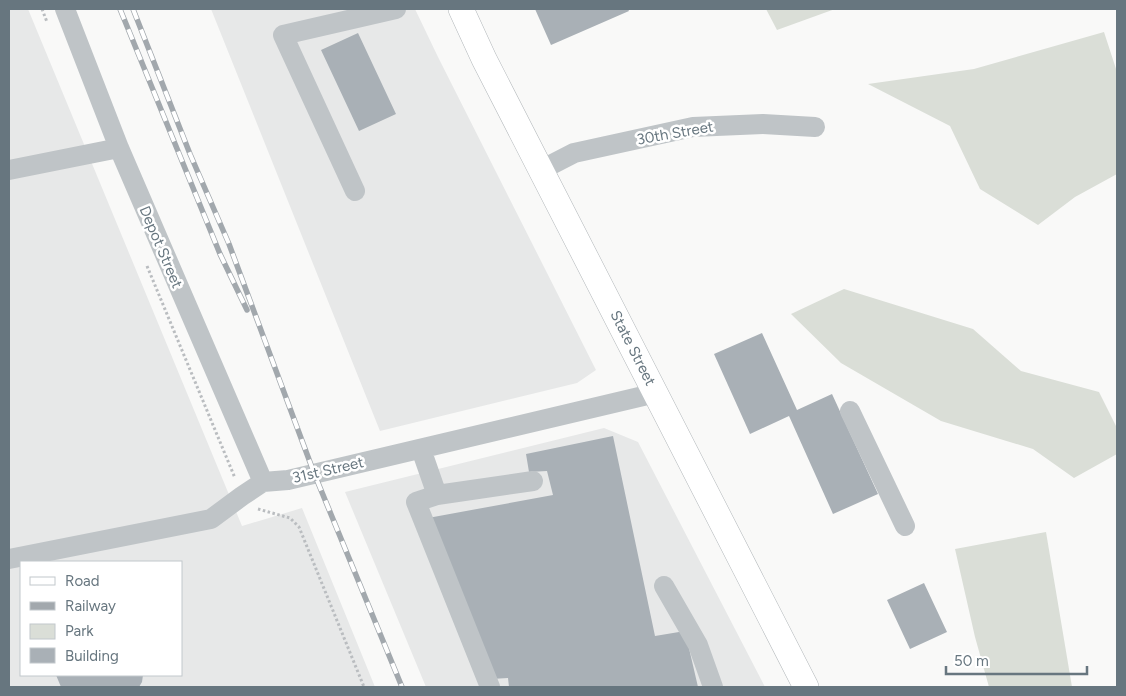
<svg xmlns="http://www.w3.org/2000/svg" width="1126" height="696" font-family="Figtree,sans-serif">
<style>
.built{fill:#e7e8e8;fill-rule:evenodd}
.green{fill:#daded7}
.building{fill:#a9b0b6}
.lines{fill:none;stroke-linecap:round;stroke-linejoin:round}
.major-casing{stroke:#b3b8bb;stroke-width:26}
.path{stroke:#babdc0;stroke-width:3;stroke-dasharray:2.5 2.5;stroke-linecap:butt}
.minor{stroke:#bfc4c7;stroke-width:20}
.major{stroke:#fff;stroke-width:25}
.rail-casing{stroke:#a2a8ad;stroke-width:5.5}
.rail{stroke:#fff;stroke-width:4;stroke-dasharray:11;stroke-linecap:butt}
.labels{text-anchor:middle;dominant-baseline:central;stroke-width:5;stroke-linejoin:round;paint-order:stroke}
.street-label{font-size:15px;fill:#67767f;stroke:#fff}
</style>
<rect width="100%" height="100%" fill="#f9f9f8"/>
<path class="built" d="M9 9H28L242 526 302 508 375 687H9ZM21 562H181V675H21Z
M211 9H415L438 57 596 370 577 383 380 431Z
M604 428 638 442 765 687H426L345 492Z"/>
<path class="green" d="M766 9H835L777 30Z
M1104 32 1117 72V174L1075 197 1038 225 980 189 950 126 868 84 974 69Z
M844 289 973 329 1021 371 1099 392 1117 428V454L1074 478 1033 449 941 421 841 363 791 314Z
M1046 532 1072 687H989L975 637 955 549Z"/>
<path class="building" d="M535 9H628L629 11 551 45Z
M358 33 396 114 359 131 321 50Z
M762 333 797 410 832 394 878 494 833 514 789 416 750 434 714 354Z
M613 436 655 636 685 631 698 687H509L508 678 491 679 428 518 553 495 547 471 529 472 526 454Z
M924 583 947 632 910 649 887 600Z
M56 675H143L142 682 139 687H61Z"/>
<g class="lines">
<defs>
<path id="major" d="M461 9 484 59 806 687"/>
</defs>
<use href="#major" class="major-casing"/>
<path class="path" d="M42 9 47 22
M147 266 235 478
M258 509 290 518 299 527 364 687"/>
<path class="minor" d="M65 9 119 148 263 482
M9 170 119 148
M541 170 574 153 693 127 763 124 815 127
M355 191 283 35 396 9
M850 411 905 526
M421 449 437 495 416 502 490 687
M437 495 533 481
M9 559 211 519 242 496 263 482 288 480 656 393
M664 586 698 645 713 687"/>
<use href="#major" class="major"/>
<defs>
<path id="rail" d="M120 9 220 254 247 310
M133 9 190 154 229 244 314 473 402 687"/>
</defs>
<use href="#rail" class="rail-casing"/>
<use href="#rail" class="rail"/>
</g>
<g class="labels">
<g class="street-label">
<text transform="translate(675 133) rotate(-10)">30th Street</text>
<text transform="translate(161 247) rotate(67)">Depot Street</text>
<text transform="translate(633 348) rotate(63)">State Street</text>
<text transform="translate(328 470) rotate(-13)">31st Street</text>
</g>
</g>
<rect width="1126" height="696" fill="none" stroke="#67767f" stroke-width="20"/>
<rect x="20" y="561" width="162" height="115" fill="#ffffff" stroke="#c2c8cc"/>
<rect x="30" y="577" width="25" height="8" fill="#ffffff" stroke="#c2c8cc"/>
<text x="65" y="586" font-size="15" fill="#67767f">Road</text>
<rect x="30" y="602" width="25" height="8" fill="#a2a8ad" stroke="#c2c8cc"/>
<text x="65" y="611" font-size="15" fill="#67767f">Railway</text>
<rect x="30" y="624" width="25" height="15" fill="#daded7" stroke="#c2c8cc"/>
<text x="65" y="636" font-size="15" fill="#67767f">Park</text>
<rect x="30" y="648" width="25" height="15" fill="#a9b0b6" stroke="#c2c8cc"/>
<text x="65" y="661" font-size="15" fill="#67767f">Building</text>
<path d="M946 666v8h141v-8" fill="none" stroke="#67767f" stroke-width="2.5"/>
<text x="954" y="666" font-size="15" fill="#67767f" stroke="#ffffff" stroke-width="4" paint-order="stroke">50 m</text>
</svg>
